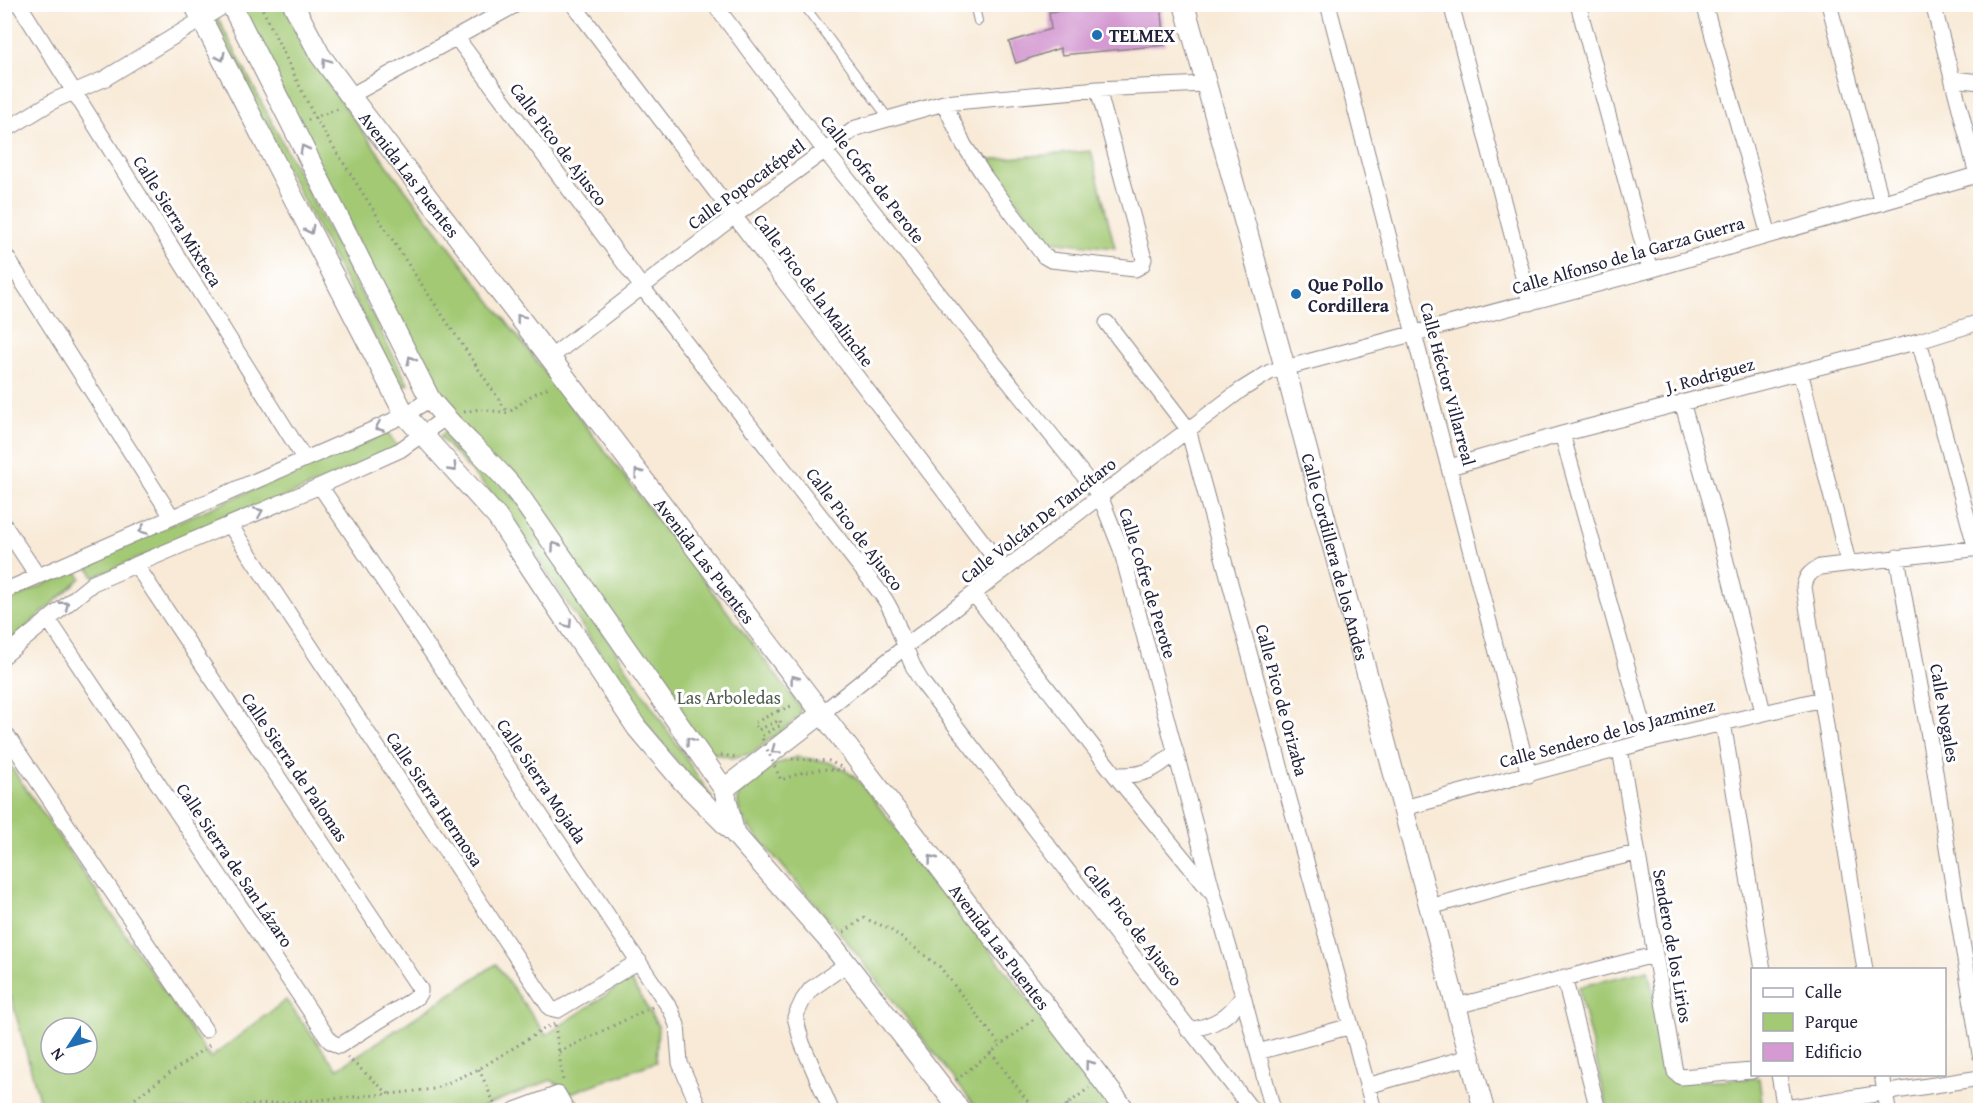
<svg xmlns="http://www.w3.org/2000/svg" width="1985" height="1115" font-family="'Gentium Book Plus',serif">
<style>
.green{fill:#a3c974;stroke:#627658;stroke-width:1.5;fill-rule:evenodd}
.building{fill:#d49ad1}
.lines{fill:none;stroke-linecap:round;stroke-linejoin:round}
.service-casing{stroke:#8d8689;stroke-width:10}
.minor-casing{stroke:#8d8689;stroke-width:17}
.tertiary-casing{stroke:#8d8689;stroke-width:22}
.path{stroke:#8d8689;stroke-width:3;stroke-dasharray:1.5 4.5;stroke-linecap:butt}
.service{stroke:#fff;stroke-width:8}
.minor{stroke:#fff;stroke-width:15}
.tertiary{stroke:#fff;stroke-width:20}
.path-bridge{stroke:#8d8689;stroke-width:3;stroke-dasharray:1.5 4.5;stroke-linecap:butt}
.oneway{stroke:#9c9ca7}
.poi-dot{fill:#1f6fb2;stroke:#fff;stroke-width:2}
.labels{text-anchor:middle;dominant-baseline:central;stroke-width:6;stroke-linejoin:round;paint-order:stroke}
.poi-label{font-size:18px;font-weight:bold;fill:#22223b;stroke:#fff;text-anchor:start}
.street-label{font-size:18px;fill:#22223b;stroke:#fff}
.park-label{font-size:18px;fill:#4f5c4f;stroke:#fff}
</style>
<rect width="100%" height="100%" fill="#fff"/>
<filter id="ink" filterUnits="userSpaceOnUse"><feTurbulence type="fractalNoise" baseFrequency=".0167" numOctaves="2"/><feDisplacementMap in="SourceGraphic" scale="12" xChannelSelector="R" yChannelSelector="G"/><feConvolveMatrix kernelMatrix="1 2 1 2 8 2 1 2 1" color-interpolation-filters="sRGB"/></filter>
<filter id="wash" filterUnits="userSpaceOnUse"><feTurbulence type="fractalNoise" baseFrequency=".008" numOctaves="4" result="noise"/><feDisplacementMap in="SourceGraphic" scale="24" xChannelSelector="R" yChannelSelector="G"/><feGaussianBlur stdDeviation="1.35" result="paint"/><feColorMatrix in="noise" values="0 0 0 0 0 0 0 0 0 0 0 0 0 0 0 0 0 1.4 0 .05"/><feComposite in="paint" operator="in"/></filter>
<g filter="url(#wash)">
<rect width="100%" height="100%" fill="#f8ead7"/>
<path class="green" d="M202 5H211L408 384 400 387Z
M238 5H285L304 50 393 173 798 704 801 708 799 717 753 753 731 758 707 751 434 392Z
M1091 151 1115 248 1048 241 985 160Z
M445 432 519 503 711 797 708 800 643 719 504 507 441 438 440 436Z
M388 433 399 449 94 577 85 561Z
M76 570 81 578 5 646 4 603Z
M797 757C827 761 837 761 860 782L1113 1110H978L841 934 748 826C745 821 740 815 739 809 730 779 775 764 797 757Z
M5 758 210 1058 286 1000 337 1069 496 964 546 1035 630 979 658 1026 656 1062 571 1093 551 1080 474 1110H42L5 975ZM51 1028H87V1064H51Z
M1648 970 1673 1082 1759 1078 1763 1110H1608L1578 987Z"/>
<g id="blocks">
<path class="building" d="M1161 4 1165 45 1062 55 1060 48 1016 63 1009 42 1051 29 1049 12Z"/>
</g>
</g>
<g filter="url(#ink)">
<use href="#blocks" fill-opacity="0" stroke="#8d8689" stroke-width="1.5"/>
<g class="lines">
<defs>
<path id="service" d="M803 4 889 119
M974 4 978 21"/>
<path id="minor" d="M19 4 304 458
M573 4 1004 570
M714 4 825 151 1100 496 1121 549 1214 896 1243 996 1273 1110
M1328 4 1529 775
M1451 4 1530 303
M1578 4 1650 270
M1704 4 1769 235
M1829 4 1882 203
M1933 4 1977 175
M456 37 642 287 882 595C902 623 904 659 925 686L1252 1110
M1953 79 1980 82
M350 96 517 4
M944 103 964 145 985 177 1044 256 1051 260 1135 269 1142 265 1144 259 1098 89
M4 131 55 100 104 79 227 4
M4 253 172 517
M1107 323 1188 429 1374 1110
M1919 341 1976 549
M551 357 733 217 856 128 944 103 1098 89 1205 84
M1800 371 1848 562
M1682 402 1715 517 1763 712
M1562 434 1648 741
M1450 467 1562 434 1919 341 1980 322
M320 486 671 1010 677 1025 680 1063 700 1110
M4 525 37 575
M230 525 550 1008 558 1010 639 961
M1897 557 1933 759 1980 1054
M4 591 383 425 405 415 430 399
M974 594 1115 775 1210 891
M48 619 330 1041 339 1046 417 997 420 992V989L136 565
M4 656 93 583 320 486 400 450 445 418
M821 714 906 646 1100 496 1241 390 1270 372 1650 270 1980 174
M1723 722 1763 970
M4 731 205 1030
M1620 749 1675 1072 1681 1077 1752 1071
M1115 775C1144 776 1154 771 1176 752
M1404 808 1648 741 1822 699
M1430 907 1530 879 1636 853
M1865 970 1804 587C1806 576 1810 572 1820 567L1980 548
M1564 977 1598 1110
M1456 1006 1654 955
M1188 1030C1214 1026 1229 1017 1243 996
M1258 1052 1351 1026
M1779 1074 1785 1110
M1882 1074 1888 1110
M1367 1086 1469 1057
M1785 1108 1980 1078
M515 1110 558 1094 567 1110
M831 1110 802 1043 795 1017 803 1000 811 989 847 964"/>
<g id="tertiary">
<path d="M194 4 405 415 497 517 637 728 685 784 734 833 830 942 960 1110"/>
<path d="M231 4 430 399C457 434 492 460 519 495L724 789 734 832"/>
<path id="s1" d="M293 4 320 55 354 101 1125 1110"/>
<path id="s2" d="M1184 4 1285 368 1484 1110"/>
<path d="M724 789 821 714"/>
</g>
</defs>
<use href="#service" class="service-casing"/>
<use href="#minor" class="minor-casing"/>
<use href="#tertiary" class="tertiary-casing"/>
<path class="path" d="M260 4 315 118 404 258 508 413
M308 120 338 109
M464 412 480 409 508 413 532 395 551 386
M778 711 794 705
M721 755 735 757
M792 759 829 761 841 767
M801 773 823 769 844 770
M844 932 864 918 890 929 940 967 1000 1045
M555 1025 563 1081
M559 1052 652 1007
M991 1052 1034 1110
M479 1069 497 1110
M956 1080 1034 1019
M390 1094 434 1089 479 1069 554 1023
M1067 1104 1072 1110
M121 1110 142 1093 211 1044
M198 1110 389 1094 347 1057
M1060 1110 1089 1088"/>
<use href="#service" class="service"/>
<use href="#minor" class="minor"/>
<use href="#tertiary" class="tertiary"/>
<path class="path-bridge" d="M778 711 754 723 758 730 780 720 781 725 761 736 781 780 801 773"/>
</g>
<defs><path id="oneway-chevron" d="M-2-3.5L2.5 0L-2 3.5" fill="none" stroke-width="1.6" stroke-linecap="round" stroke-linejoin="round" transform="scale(1.5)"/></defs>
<g class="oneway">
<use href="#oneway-chevron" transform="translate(221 57) rotate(63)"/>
<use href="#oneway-chevron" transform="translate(326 62) rotate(-125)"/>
<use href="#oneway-chevron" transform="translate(304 149) rotate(-117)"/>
<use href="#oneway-chevron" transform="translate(310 230) rotate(63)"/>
<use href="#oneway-chevron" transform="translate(520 318) rotate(-128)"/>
<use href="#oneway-chevron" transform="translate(411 360) rotate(-117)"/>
<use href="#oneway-chevron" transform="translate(379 427) rotate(157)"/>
<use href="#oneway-chevron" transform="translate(453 468) rotate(46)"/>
<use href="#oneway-chevron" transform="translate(638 473) rotate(-127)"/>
<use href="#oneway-chevron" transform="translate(259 512) rotate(-23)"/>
<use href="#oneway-chevron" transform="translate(143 530) rotate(157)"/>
<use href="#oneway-chevron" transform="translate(555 546) rotate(-125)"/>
<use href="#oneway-chevron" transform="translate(65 605) rotate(-39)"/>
<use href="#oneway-chevron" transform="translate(568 624) rotate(56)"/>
<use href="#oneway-chevron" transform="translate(794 679) rotate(-127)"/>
<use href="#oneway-chevron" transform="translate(690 741) rotate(-125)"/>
<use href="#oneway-chevron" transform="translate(775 750) rotate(143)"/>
<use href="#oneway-chevron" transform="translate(932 859) rotate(-127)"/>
<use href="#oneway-chevron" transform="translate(1089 1064) rotate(-127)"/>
</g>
</g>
<g class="poi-dot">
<circle cx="1097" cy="35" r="6"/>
<circle cx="1296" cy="294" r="6"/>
</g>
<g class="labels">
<g class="poi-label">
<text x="1109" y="35">TELMEX</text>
<text x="1308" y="284">Que Pollo<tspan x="1308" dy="21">Cordillera</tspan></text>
</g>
<g class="street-label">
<text transform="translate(559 144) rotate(53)">Calle Pico de Ajusco</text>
<text stroke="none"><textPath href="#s1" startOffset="207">Avenida Las Puentes</textPath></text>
<text transform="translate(873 179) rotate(52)">Calle Cofre de Perote</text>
<text transform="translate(746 184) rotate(-36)">Calle Popocatépetl</text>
<text transform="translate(178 221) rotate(58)">Calle Sierra Mixteca</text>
<text transform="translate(1628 255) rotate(-16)">Calle Alfonso de la Garza Guerra</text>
<text transform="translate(814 290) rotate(53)">Calle Pico de la Malinche</text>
<text transform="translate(1710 375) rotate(-15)">J. Rodriguez</text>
<text transform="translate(1448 384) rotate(75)">Calle Héctor Villarreal</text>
<text transform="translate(1038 520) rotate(-38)">Calle Volcán De Tancítaro</text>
<text transform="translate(855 529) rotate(53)">Calle Pico de Ajusco</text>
<text stroke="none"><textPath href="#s2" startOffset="573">Calle Cordillera de los Andes</textPath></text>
<text stroke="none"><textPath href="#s1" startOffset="693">Avenida Las Puentes</textPath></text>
<text transform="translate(1148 583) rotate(73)">Calle Cofre de Perote</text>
<text transform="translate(1282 700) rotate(75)">Calle Pico de Orizaba</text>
<text transform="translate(1945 713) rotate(80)">Calle Nogales</text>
<text transform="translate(1607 733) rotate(-15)">Calle Sendero de los Jazminez</text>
<text transform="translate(295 767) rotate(56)">Calle Sierra de Palomas</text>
<text transform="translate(542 781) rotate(56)">Calle Sierra Mojada</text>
<text transform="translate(435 799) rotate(56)">Calle Sierra Hermosa</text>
<text transform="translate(235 865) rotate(56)">Calle Sierra de San Lázaro</text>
<text transform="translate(1133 925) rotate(52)">Calle Pico de Ajusco</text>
<text transform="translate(1673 946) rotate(80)">Sendero de los Lirios</text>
<text stroke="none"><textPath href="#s1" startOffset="1179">Avenida Las Puentes</textPath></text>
</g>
<g class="park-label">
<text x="729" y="697">Las Arboledas</text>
</g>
</g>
<rect width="1985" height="1115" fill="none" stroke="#fff" stroke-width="24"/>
<rect x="1751" y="968" width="195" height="108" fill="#ffffff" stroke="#a7a7b1" stroke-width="1.5"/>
<rect x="1763" y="988" width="30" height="9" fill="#ffffff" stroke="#a7a7b1" stroke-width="1.5"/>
<text x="1805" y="998" font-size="18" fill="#22223b">Calle</text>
<rect x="1763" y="1013" width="30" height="18" fill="#a3c974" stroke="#a7a7b1" stroke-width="1.5"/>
<text x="1805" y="1028" font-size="18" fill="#22223b">Parque</text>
<rect x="1763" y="1043" width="30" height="18" fill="#d49ad1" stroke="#a7a7b1" stroke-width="1.5"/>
<text x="1805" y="1058" font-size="18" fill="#22223b">Edificio</text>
<g transform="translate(69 1046) rotate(234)"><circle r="28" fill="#ffffff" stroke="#a7a7b1" stroke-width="1.5"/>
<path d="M0-4.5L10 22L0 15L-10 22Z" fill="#1f6fb2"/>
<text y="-9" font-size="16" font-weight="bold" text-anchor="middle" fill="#22223b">N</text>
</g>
</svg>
